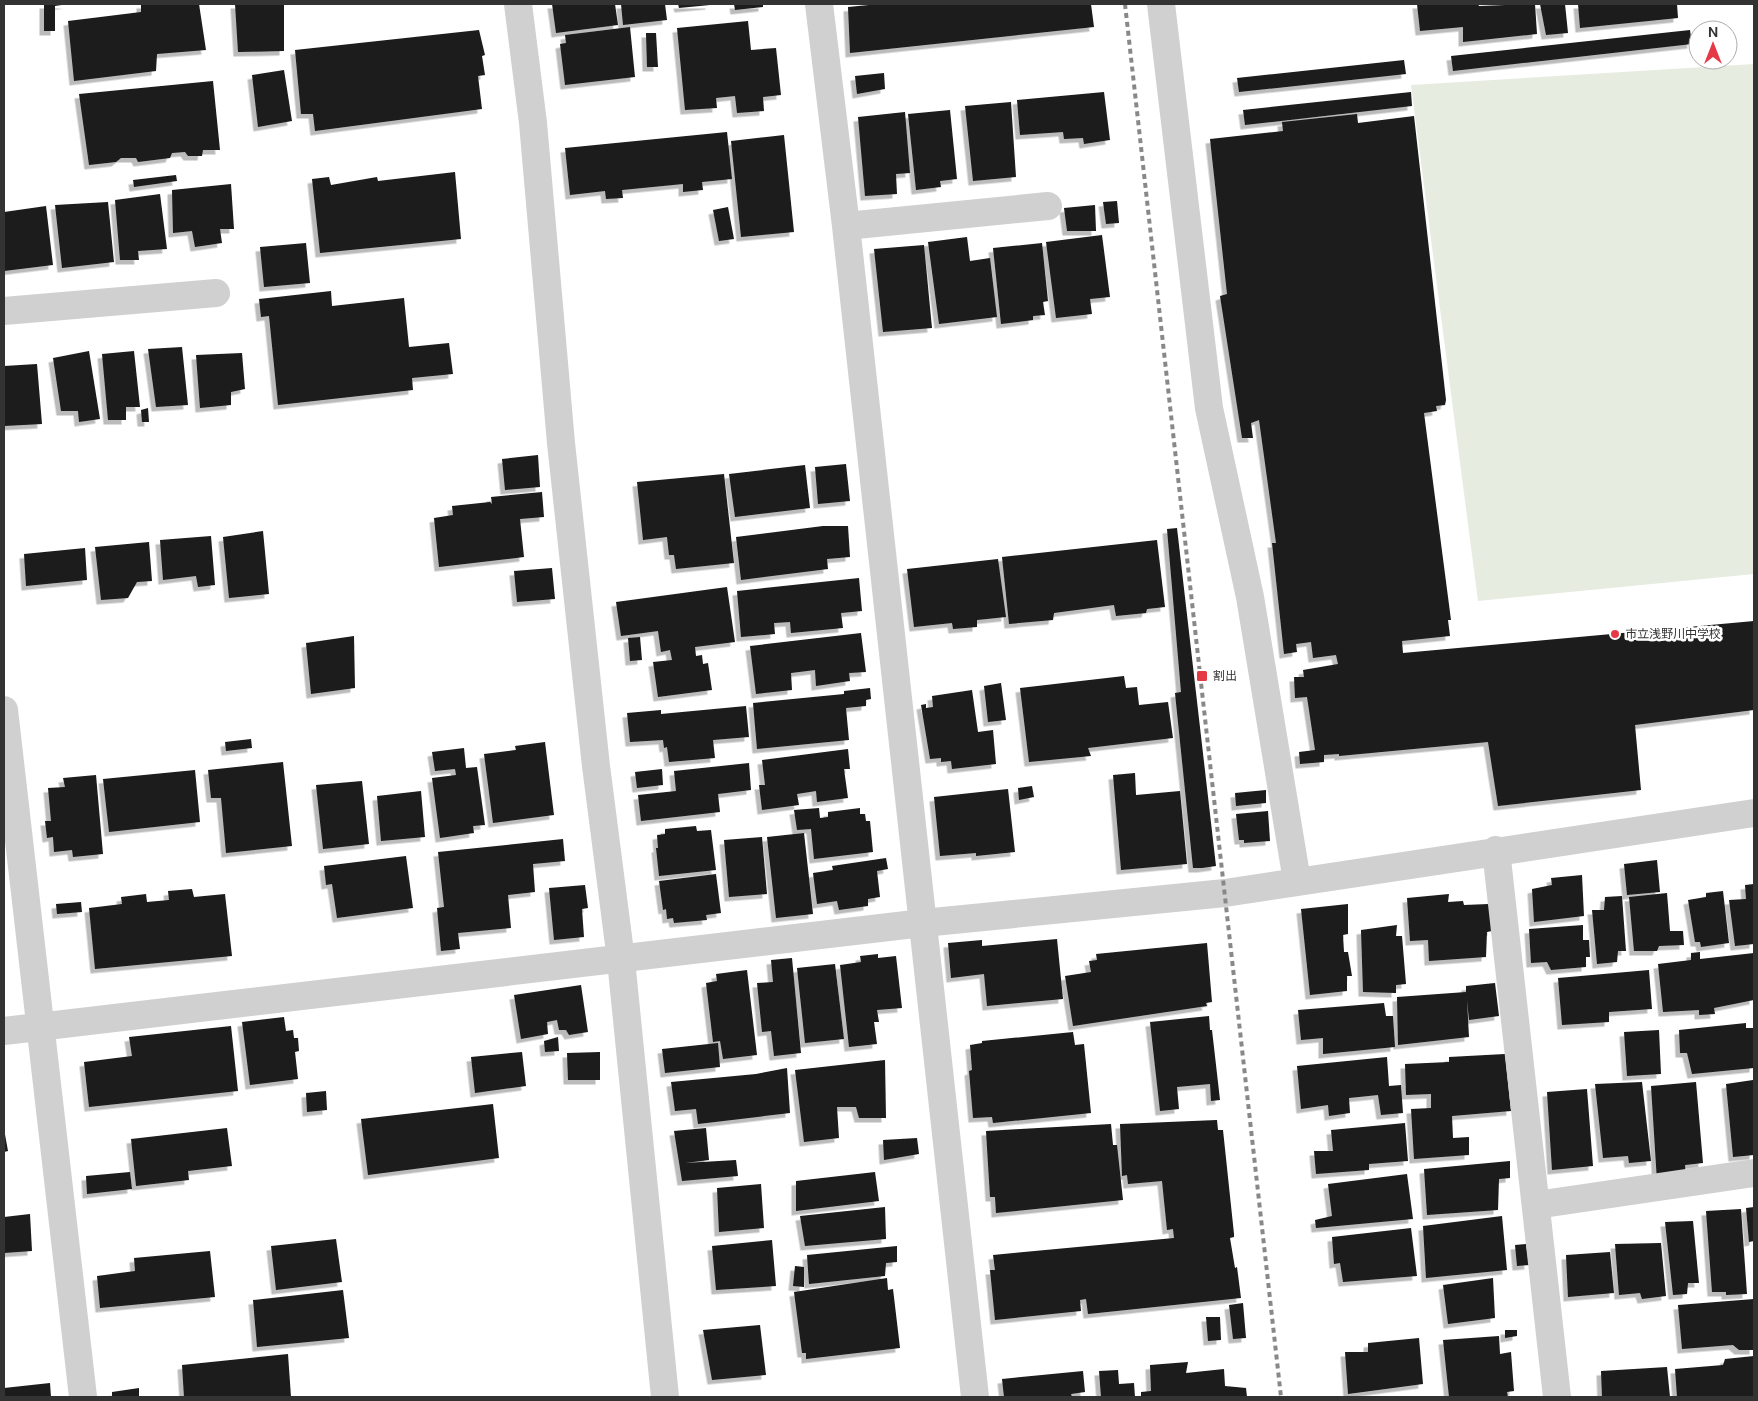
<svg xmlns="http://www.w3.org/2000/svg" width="1758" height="1401" font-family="'DM Sans','Noto Sans JP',sans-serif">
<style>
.green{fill:#e6ecdf}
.building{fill:#1a1a1a;filter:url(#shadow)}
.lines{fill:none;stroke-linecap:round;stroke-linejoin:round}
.street{stroke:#d0d0d0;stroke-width:28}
.rail{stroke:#888;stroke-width:4;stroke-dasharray:5 4;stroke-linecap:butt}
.poi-dot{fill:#e63946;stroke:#fff;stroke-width:2}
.labels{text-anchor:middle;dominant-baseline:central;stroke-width:5;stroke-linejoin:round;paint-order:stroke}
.poi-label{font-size:12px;fill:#333;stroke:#fff;text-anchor:start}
</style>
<defs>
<filter id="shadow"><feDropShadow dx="-4.5" dy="4.5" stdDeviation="0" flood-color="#0004"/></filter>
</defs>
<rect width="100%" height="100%" fill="#fff"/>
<path class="green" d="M1754 64V574L1478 601 1411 85Z"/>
<path class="building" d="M44 4H68L55 6V31H44Z
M141 4H199L206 50 157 54 156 71 74 81 68 21 141 12Z
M235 4H284V51L238 52Z
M552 4H615L618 25 556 33Z
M621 4H665L667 20 623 25Z
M678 4H710V5L679 8Z
M734 4H763V7L735 10Z
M879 4H1091L1094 27 850 53 848 7Z
M1417 4H1478L1479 6 1535 4 1537 34 1463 42V27L1420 31Z
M1540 4H1565L1568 33 1546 35Z
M1578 4H1677L1678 18 1580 28Z
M748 21 751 50 776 48 781 95 763 97 764 111 737 113 735 96 716 98 717 108 685 110 677 28Z
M630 27 635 77 565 85 560 44 566 43 565 35Z
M479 30 485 55 482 56 485 75 478 76 482 109 315 131 313 114H301L295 50Z
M1690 30 1692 44 1453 71 1451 56Z
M646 33H656L658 67H647Z
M1404 60 1406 74 1239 92 1237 78Z
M284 70 292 121 258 127 252 75Z
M884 73 885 89 857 94 855 76Z
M213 81 220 150H203L202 156H188L185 152 172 153 170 158 138 162 136 158H121L116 162 89 165 79 94Z
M1104 92 1110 140 1084 144 1083 138 1064 139 1063 132 1020 135 1017 100Z
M1411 92 1412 106 1245 125 1243 110Z
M1011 102 1016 177 973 181 965 106Z
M950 110 957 179 940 181 941 187 916 190 908 114Z
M905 112 910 173 896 174 897 194 865 196 858 117Z
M1357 114 1358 123 1414 116 1446 400 1445 405 1436 406 1437 411 1424 413 1451 620H1448L1450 636 1402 641 1403 653 1754 621V710L1635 725 1641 790 1498 806 1488 742 1339 756V754L1324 755V762L1300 764 1299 752 1315 750 1307 697 1295 698 1294 677H1304L1303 670 1338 664 1336 655 1313 658 1311 642 1296 644 1297 652 1284 654 1272 543H1276L1259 420 1251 423 1253 438H1242L1220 296 1227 294 1210 139 1283 131 1282 122Z
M727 132 732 179 702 182 703 190 683 192V184L622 190 623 198 606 199 605 191 570 195 565 148Z
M784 135 794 232 741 237 731 141Z
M455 172 461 239 320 253 312 179 329 177 331 185 377 177 378 181Z
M176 175 177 181 134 187 133 180Z
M231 184 234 229H220L222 243 195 247 192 231 173 233 172 190Z
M160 194 167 249 138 251 139 260H120L115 200Z
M1117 201 1119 223 1106 224 1103 202Z
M108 202 114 262 62 268 55 205Z
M1095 205 1096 231H1067L1064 208Z
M46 206 53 265 4 271V212Z
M728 207 734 239 719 241 713 210Z
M1102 235 1110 297 1090 299 1092 314 1056 318 1046 242Z
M967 237 970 261 990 258 997 317 939 324 928 242Z
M306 243 310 283 264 287 260 247Z
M1042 243 1048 301 1043 302 1045 315 1033 316V320L1001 324 993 248Z
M924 245 932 328 883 332 874 249Z
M331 291 332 306 404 298 409 347 449 343 453 374 412 378 413 390 278 405 269 316 261 317 259 299Z
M182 347 188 405 156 407 148 349Z
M89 351 100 419 79 422 78 411H61L53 358Z
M134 351 140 407H126V420H108L102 354Z
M242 353 245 389 231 392V405L200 408 196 355Z
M37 364 42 424 4 426V366Z
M148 408 149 422H142L141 410Z
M538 455 540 487 505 490 502 459Z
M846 464 850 501 818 504 815 467Z
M805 465 810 508 735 517 729 474Z
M724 474 734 563 676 569 674 555H669L667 537 643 540 637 482Z
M542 492 544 517 520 519 524 557 439 567 434 518 453 515 452 506 490 502 492 504 491 497Z
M823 526H848L850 557 827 559 828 569 741 580 736 537Z
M1177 528 1216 866 1202 868H1193L1175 693 1181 692 1167 529Z
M263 531 269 594 229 598 223 537Z
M211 536 215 585 198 587 196 576 163 580 160 540Z
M1157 540 1165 607 1147 609 1146 613 1116 616 1114 605 1054 613 1053 620 1009 624 1002 557Z
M149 542 152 581 137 582 128 598 101 600 95 547Z
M85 548 87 580 26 586 24 554Z
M998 559 1006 617 977 620V627L953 629 952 623 914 627 907 569Z
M552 568 555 599 517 602 514 571Z
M859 578 862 611 841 613 843 628 791 633 790 622 774 623 775 634 741 637 737 591Z
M727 587 735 642 695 647 696 656 702 655 703 664 708 663 712 690 658 697 653 662 672 660 670 650 661 652 658 631 621 636 616 602Z
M861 633 866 672 849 673 850 681 816 686 815 670 791 673 792 690 756 694 750 646Z
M354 636 355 688 311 694 306 643Z
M640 637 642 660 630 661 628 638Z
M1124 676 1126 688 1137 687 1139 705 1168 702 1173 738 1088 748 1091 756 1029 762 1020 688Z
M1001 683 1006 720 988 722 984 686Z
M870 688 871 699 866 700V706L846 708 849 740 757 749 753 703 844 694V691Z
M972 690 978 732 993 730 996 764 952 769 951 761 941 762V758L930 759 921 705 926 704V708L933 707 932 696Z
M746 706 749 737 713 740 715 758 669 762 667 747 664 748 663 740 630 742 627 713 661 710V714Z
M251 739 252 748 226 751 225 742Z
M545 742 554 815 493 823 484 754 516 750 515 746Z
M464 748 466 768 477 767 485 825 473 826 474 833 440 838 432 778 456 775 455 769 435 771 432 752Z
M848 749 850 769H844L848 798 817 802 816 791 797 794 799 805 762 810 759 785H765L762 760Z
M283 762 292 846 226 853 221 798H211L208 770Z
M749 763 751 790 718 794 720 812 641 821 638 795 676 791 674 771Z
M662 769 663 785 637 788 635 772Z
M195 770 200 822 109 832 103 779Z
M1135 773 1136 795 1180 791 1187 864 1121 870 1113 775Z
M96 775 103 854 73 857 72 850 54 852 53 837 47 838 45 821H51L48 788 65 787 63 778Z
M362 781 369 844 323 849 316 785Z
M1032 786 1034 797 1019 800 1018 788Z
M1008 789 1015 852 976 856V853L940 856 934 797Z
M1266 790V803L1236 806 1235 793Z
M421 791 425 837 381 841 377 796Z
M819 808 820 818 828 817V812L860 808V814H865L866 821H870L873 852 814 859 811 829 797 830 794 810Z
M1268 811 1270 841 1244 843V840H1239L1236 814Z
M696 826 697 831 711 830 716 870 659 876 656 848H658L657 835 665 834V829Z
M804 833 813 914 776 918 767 837Z
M762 837 767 894 729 897 724 840Z
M563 839 565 861 533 864 535 892 508 895 511 928 458 933 460 949 441 951 437 908 444 907 438 852Z
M406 856 413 908 337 918 332 884 326 885 324 866Z
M886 858 888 869 877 871 880 897 868 899V906L839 910 837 901 817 904 813 873 833 870 832 866Z
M1657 860 1660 892 1627 895 1624 864Z
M716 874 721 913 706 915 707 920 674 923 673 918 667 919 666 909 663 910 659 881Z
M1582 875 1584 916 1534 922 1532 889 1552 885 1551 878Z
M1754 884V944L1735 946 1729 900 1746 899 1745 885Z
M585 885 588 908 582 909 584 937 554 940 549 888Z
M192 889 194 897 225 894 232 956 95 969 89 908 122 904 121 897 146 894 147 902 169 900 168 891Z
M1723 891 1729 943 1701 947 1700 942H1695L1688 900 1706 897V893Z
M1667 893 1670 931H1683L1684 945 1659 946 1657 951H1634L1629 897Z
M1449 894 1448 902 1463 901 1464 905 1489 904 1492 931 1487 932 1486 957 1429 961 1428 940 1410 941 1407 898Z
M1622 896 1626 951H1618L1617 962 1597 964 1592 910H1604L1605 897Z
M81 902 82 912 57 914 56 904Z
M1348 904V934L1343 935 1344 952H1348L1352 976H1347V991L1310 995 1301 909Z
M1397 925 1396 936H1402L1406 984 1396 985V993L1363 992 1361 930Z
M1583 925V940H1589L1590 957H1586V967L1551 970 1547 962 1531 963 1529 929Z
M1057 939 1063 999 987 1006 984 974 951 978 948 943 982 940V946Z
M1207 943 1212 1002 1206 1003 1207 1006 1073 1026 1065 976 1091 972 1089 961 1097 960 1096 954Z
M1700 952V959L1754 953V1000L1714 1008 1715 1014 1699 1015V1010L1663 1012 1658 964 1691 960V953Z
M878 954V958L896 956 902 1008 877 1010 879 1022H874L877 1044 849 1047 840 965 861 962 860 956Z
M792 958 801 1053 774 1056 771 1031 762 1032 757 983 773 982 771 960Z
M835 964 844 1039 805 1043 797 968Z
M747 970 757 1055 723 1059 720 1041 713 1042 706 983 717 981 716 974Z
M1649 970 1652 1009 1609 1012V1022L1562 1025 1558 978Z
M1495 983 1499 1016 1469 1020 1467 1000 1469 1037 1398 1045 1397 997 1466 992V986Z
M581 985 588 1032 569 1035 566 1030H559L557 1020 547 1022 548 1034 521 1039 514 995Z
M1384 1003 1386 1016H1393L1395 1047 1323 1054V1038L1301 1040 1298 1010Z
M1209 1016 1210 1030H1212L1220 1100 1211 1101 1210 1084 1177 1087 1179 1109 1160 1111 1150 1022Z
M284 1017 286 1031 293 1030 294 1038H298L299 1051 295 1052 298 1079 250 1085 242 1022Z
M1746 1023V1028H1754V1068L1692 1074 1687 1053H1680L1679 1030Z
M231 1026 238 1091 89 1107 84 1062 132 1056 129 1037Z
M1659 1030 1661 1074 1627 1076 1624 1032Z
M1073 1032 1075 1045 1084 1044 1091 1113 993 1123 992 1117 973 1118 969 1071 972 1070 970 1045 982 1043V1041Z
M558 1037 559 1051 545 1052 544 1041Z
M718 1043 720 1067 665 1073 662 1049Z
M522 1052 526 1086 475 1093 471 1057Z
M600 1052V1080H568L567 1053Z
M1505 1054 1511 1111 1452 1116 1453 1138 1469 1137V1155L1414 1159 1411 1109 1431 1108V1094L1406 1095 1405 1064 1449 1062V1057Z
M1387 1057 1389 1086 1401 1085 1403 1113 1381 1115 1378 1095 1349 1098 1350 1113 1329 1116 1328 1105 1301 1109 1297 1066Z
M885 1060 886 1118H859L856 1107H837L839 1138 804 1142 795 1070Z
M787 1068 790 1113 698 1124 696 1109 675 1111 671 1082 756 1074Z
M1753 1080 1754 1155 1733 1157 1726 1084Z
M1642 1082 1651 1161 1629 1163 1628 1156 1603 1158 1595 1084Z
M1696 1082 1703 1163 1685 1165 1686 1179 1657 1181 1651 1086Z
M1587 1089 1593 1166 1552 1170 1547 1092Z
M326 1091 327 1110 307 1112 306 1093Z
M493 1104 499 1158 368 1175 361 1119Z
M1217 1120 1218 1130H1223L1234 1234V1237L1230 1238 1235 1268 1237 1267 1241 1298 1088 1314 1086 1299 1080 1300 1081 1311 995 1320 990 1270H995L993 1255 1174 1238 1173 1229 1167 1230 1162 1181 1128 1184 1127 1175 1122 1176 1120 1124Z
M1405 1123 1408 1161 1369 1164V1170L1316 1174 1314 1151H1333L1331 1130Z
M1111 1124 1113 1145H1117L1123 1200 996 1213 995 1197H990L986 1131Z
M227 1128 232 1166 188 1171 189 1180 136 1186 131 1139Z
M706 1128 709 1160 685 1163 736 1160 738 1176 682 1181 674 1131Z
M4 1129 8 1151 4 1152Z
M917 1138 919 1154 884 1160 883 1140Z
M1510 1161V1178L1499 1179 1498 1210 1427 1215 1424 1169Z
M130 1172 132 1189 87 1194 86 1176Z
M875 1172 879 1201 796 1211V1181Z
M1407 1174 1413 1219 1316 1228 1315 1220 1332 1216 1328 1184Z
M761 1184 764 1228 719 1232 717 1188Z
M885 1207 886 1239 805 1246 800 1216Z
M1754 1207V1241L1749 1242 1746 1208Z
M1741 1209 1747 1294 1726 1295V1292H1712L1706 1211Z
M30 1214 32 1251 4 1253V1217Z
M1502 1216 1507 1270 1426 1278 1423 1226Z
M1693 1221 1699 1283H1688L1687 1294 1673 1295 1665 1222Z
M1411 1228 1417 1276 1343 1282 1340 1263 1334 1264 1332 1237Z
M336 1239 342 1282 276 1290 271 1246Z
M772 1240 776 1286 716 1290 712 1246Z
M1661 1243 1666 1296 1642 1299 1640 1293 1619 1295 1615 1244Z
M1526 1244 1529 1265 1517 1266 1515 1245Z
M897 1246V1262L886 1263 885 1276 809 1284 807 1255Z
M210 1251 215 1297 100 1308 97 1276 135 1271 134 1258Z
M1610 1252 1614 1293 1568 1297 1566 1255Z
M795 1266 804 1267V1287L793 1286Z
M887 1278 888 1290 893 1289 900 1348 806 1359V1353H802L794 1292Z
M1493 1278 1495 1318 1448 1324 1443 1285Z
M343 1290 349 1338 257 1347 253 1300Z
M1754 1299V1350H1739L1733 1345 1682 1349 1678 1305Z
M1243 1303 1246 1338 1233 1339 1229 1305Z
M1206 1317H1220L1221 1340 1208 1341Z
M760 1325 766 1375 712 1380 703 1330Z
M1505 1330H1517V1336L1505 1338Z
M1499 1336 1500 1354 1511 1352 1514 1391 1507 1392 1508 1397H1449L1443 1340Z
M1419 1338 1423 1384 1348 1394 1345 1352H1368V1343Z
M288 1354 291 1397H184L182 1365Z
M1754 1356V1397H1677L1675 1369 1723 1365 1725 1359Z
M1188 1362 1186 1373 1224 1369 1225 1386 1246 1388 1247 1397H1141V1392L1151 1391 1150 1365Z
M1667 1367 1670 1397H1602L1601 1371Z
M1118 1370 1119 1384 1134 1383 1135 1397H1101L1099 1371Z
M1083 1371 1085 1392 1071 1394 1072 1397H1004L1002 1379Z
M50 1383 51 1397H4V1388Z
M139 1388V1397H112V1392Z"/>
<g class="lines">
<path class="street" d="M518 4 533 123 561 443 596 766 621 960 665 1397
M819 4 846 226 975 1397
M1161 4 1209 408 1250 597 1297 881
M846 226 1048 206
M4 311 216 293
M4 710 83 1397
M1496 850 1557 1397
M4 1031 923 923 1225 893 1754 813
M1536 1205 1754 1173"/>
<path class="rail" d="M1125 4 1281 1397"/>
</g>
<g class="poi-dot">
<circle cx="1615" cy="634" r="5"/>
<rect x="1196" y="670" width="12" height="12" rx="2.5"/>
</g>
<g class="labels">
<g class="poi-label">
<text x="1625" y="634">市立浅野川中学校</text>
<text x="1213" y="676">割出</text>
</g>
</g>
<rect width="1758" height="1401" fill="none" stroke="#333333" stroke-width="10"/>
<g transform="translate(1713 45)"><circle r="24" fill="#ffffff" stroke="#adadad"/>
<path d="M0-4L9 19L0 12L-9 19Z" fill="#e63946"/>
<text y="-8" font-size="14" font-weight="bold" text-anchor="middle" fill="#333333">N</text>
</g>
</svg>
